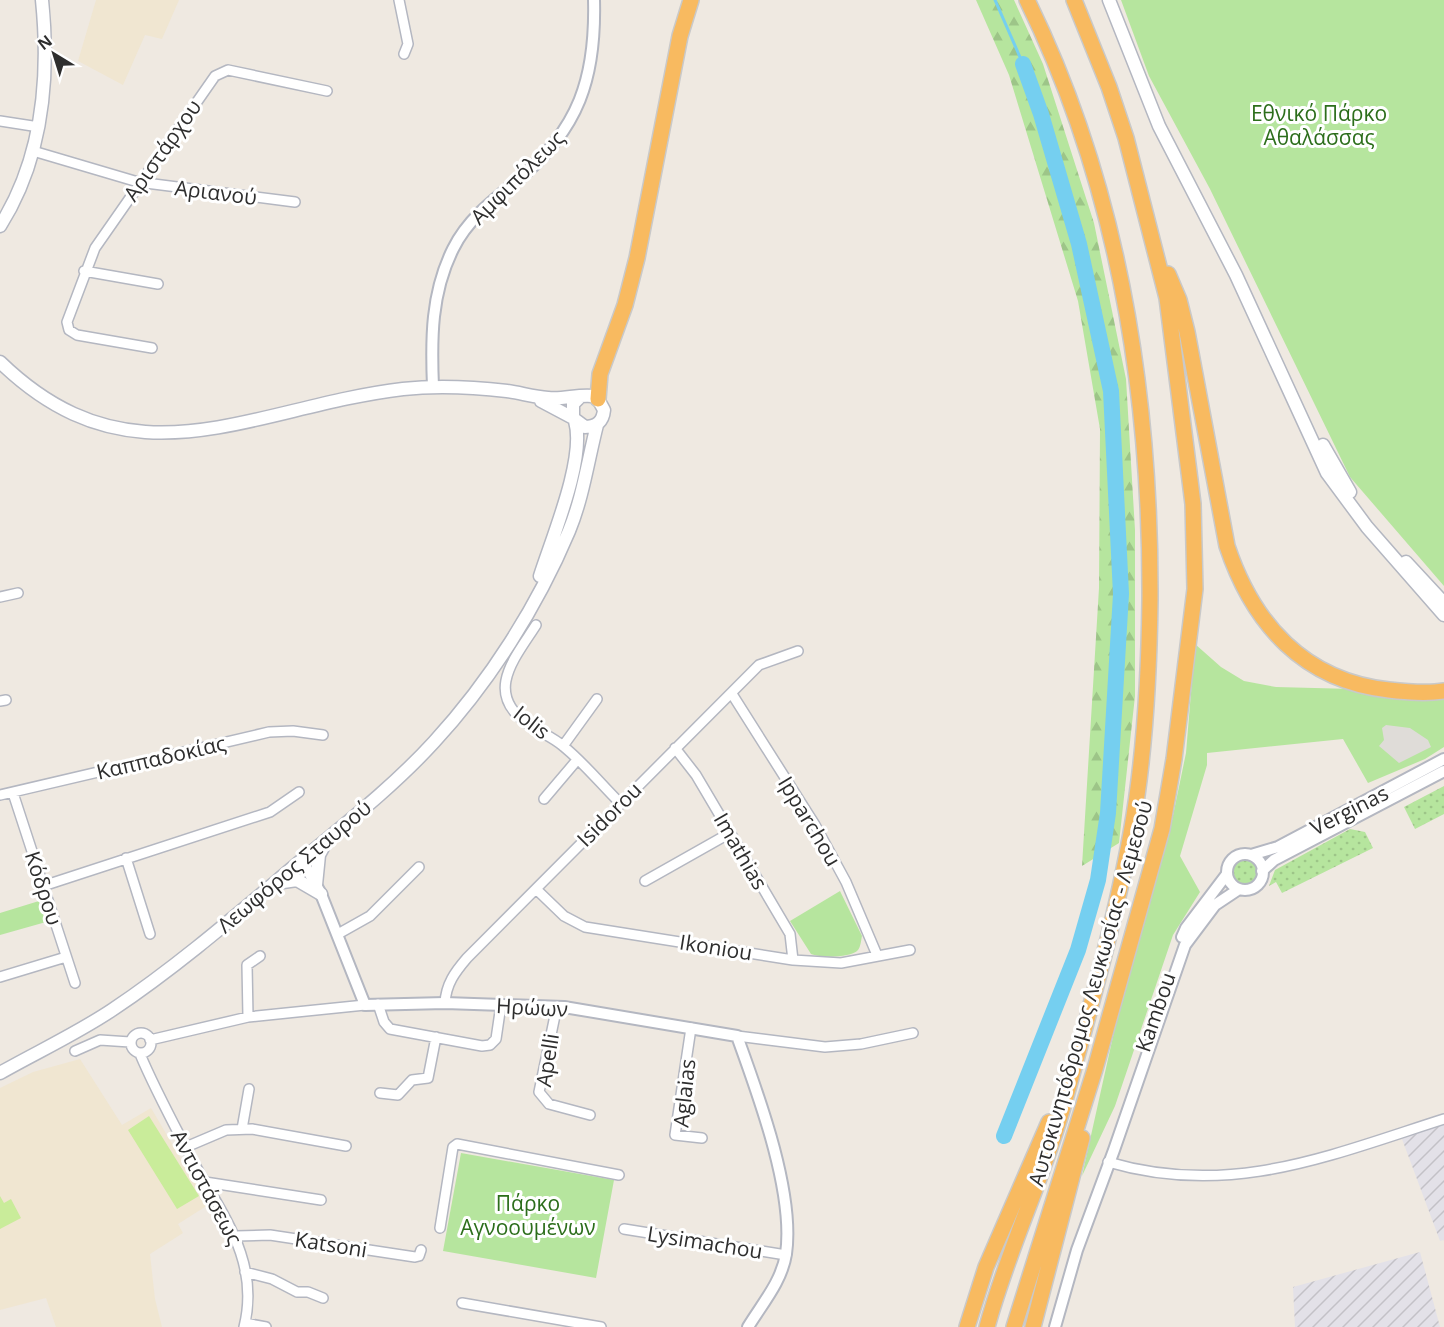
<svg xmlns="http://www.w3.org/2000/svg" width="1444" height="1327" font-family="'Open Sans',sans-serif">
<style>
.industrial{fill:url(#industrial-furrows)}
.education{fill:#f0e6d1}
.grass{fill:url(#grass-dots)}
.forest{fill:url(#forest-firs)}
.park{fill:#b6e59e}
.pitch{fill:#c9ec9a}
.plaza{fill:#dfdcd8}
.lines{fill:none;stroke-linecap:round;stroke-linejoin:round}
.stream{stroke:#75cff0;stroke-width:3}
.river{stroke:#75cff0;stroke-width:16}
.minor-casing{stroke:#b4b7c1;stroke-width:12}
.tertiary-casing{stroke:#b4b7c1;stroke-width:14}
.secondary-casing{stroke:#b4b7c1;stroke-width:15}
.trunk-casing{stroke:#c9c9c9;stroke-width:18}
.minor{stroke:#fff;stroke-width:9}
.tertiary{stroke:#fff;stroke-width:10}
.secondary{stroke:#fff;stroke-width:12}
.trunk{stroke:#f8ba60;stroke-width:15}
.labels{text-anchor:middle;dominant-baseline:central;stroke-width:6;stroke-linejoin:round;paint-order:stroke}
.park-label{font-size:21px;fill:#2c6e1b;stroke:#fff}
.street-label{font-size:21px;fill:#2e2e2e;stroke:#fff}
</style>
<defs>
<pattern id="industrial-furrows" width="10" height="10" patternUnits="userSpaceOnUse" patternTransform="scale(1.5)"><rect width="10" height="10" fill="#e3e1e8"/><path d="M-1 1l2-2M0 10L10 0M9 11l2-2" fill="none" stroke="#c3c1c7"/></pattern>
<pattern id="grass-dots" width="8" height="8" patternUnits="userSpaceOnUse" patternTransform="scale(1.5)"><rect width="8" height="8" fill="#b6e59e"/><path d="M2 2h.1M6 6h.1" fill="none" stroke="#9dc588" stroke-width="1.8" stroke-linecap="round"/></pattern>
<pattern id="forest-firs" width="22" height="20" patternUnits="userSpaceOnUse" patternTransform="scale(1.5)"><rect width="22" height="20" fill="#b6e59e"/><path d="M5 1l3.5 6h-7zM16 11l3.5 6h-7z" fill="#9dc588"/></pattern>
</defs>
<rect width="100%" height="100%" fill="#efe9e1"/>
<path class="industrial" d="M1444 1124V1240L1440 1241 1402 1139Z
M1420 1252 1440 1327H1295L1293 1287Z"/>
<path class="education" d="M96 0H179L162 39 145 35 123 85 78 61Z
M80 1059 122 1125 151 1108 208 1205 178 1224 183 1233 150 1254 155 1299 162 1327H56L46 1298 0 1310V1088L33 1072Z"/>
<path class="grass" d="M1444 786V814L1415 829 1404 807Z
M1350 829 1365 832 1373 848 1282 893 1276 882 1269 886 1275 870Z
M1233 872a12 12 0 1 1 24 0a12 12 0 1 1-24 0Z"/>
<path class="forest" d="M976 0H1014L1043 64 1094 223 1126 379 1135 530V696L1119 843 1082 866 1099 588 1100 429 1078 301 1009 75Z"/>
<path class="park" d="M1121 0H1444V586L1350 477 1210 189 1149 76Z
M1195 644 1221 667 1244 681 1276 687 1353 689 1444 699V747L1425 759 1368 783 1343 739 1207 753V765L1180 856 1200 892 1173 935 1115 1106 1082 1176 1116 1023 1170 830 1186 753Z
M840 891 862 936C861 940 861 946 858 950 851 958 820 958 811 954L790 921Z
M39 901 46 922 0 935V913Z
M461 1153 614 1180 596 1278 443 1251Z"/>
<path class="pitch" d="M149 1116 199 1196 177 1209 128 1130Z
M0 1196 4 1203 11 1199 21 1218 0 1229Z"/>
<path class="plaza" d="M1386 725 1410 728 1428 740 1431 747 1399 763 1379 746 1384 740 1382 728Z"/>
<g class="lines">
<path class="stream" d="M995 0 1023 64"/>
<path class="river" d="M1004 1136 1078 950 1098 880 1108 813 1121 594 1111 391 1079 244 1041 114 1023 64"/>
<defs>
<path id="minor" d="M399 0 408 44 404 54
M0 121 39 127
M33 151 138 182 295 202
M84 271 158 284
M152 348 77 335 69 330 67 322 95 248 215 76 228 70 327 91
M0 597 18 593
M536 625C515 658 483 693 528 724 539 732 553 737 563 746 583 762 601 784 619 802
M732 694 815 825 846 882 877 955
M0 701 6 700
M563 746 597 699
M675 748 696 775 790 934 793 960
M13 793 75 983
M0 795 269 732 293 731 323 735
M544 799 577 760
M126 858 150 934
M645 881 730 833
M43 886 270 812 299 792
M536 889 564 916 585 927 793 960 841 963 910 950
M338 934 370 916 419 867
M0 977 66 957
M445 1003C446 984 455 972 467 958L759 665 798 651
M378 1004 384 1022 390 1029 482 1046 490 1045 496 1039 501 1005
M557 1006 539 1092 549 1104 590 1115
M248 1017 247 965 260 956
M691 1028 675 1135 702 1138
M131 1043a10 10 0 1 1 20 0a10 10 0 1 1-20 0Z
M737 1036 825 1047 861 1044 913 1033
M150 1040 248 1017 365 1005
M75 1051 100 1040 130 1042
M140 1054C156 1092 176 1128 195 1165 224 1217 260 1263 244 1327
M380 1093 398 1095 412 1080 428 1078 436 1037
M242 1129 249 1089
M186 1147 226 1130 252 1129 346 1146
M1108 1162C1230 1198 1328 1156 1444 1119
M205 1182 321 1200
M440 1228 453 1147 457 1144 619 1175
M624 1229 786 1255
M236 1236 270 1235 415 1257 419 1256 421 1250
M245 1272 272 1279 297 1292H308L323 1298
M462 1303 601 1327
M245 1323 266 1327"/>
<path id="tertiary" d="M433 387C431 339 431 293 453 249 467 220 493 200 518 180 579 129 596 78 594 0
M1227 872a18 18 0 1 1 36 0a18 18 0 1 1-36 0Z
M1251 855 1278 847 1444 759
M302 860 321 894 365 1005 445 1003 564 1007 737 1036C758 1094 795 1193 786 1254 782 1281 762 1304 748 1327
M1262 871 1274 860 1444 771
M1182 937 1186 928 1227 874
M1055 1327 1077 1250 1114 1150 1185 945 1215 905 1239 889"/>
<path id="secondary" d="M1109 0 1159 126 1236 275 1327 473 1367 527 1444 615
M0 226C43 158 50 78 42 0
M0 362C133 491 252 407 403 389 438 385 473 387 507 391 521 393 534 397 548 398 563 400 578 394 593 396L598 399 604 410C603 421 597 427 585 427L573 418V404L580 397
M541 401 573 418
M1323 445 1350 492
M1406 562 1444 603
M540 576C552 538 586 458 575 421
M276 883 297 880 321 894
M316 885 319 855 326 842
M0 1073C37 1052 76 1034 112 1010 175 968 233 918 291 869 340 828 391 789 434 742 490 681 537 607 569 531 583 497 588 460 597 425"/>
<path id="trunk" d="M1168 274 1179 300 1187 332 1227 546C1253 624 1304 681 1389 690 1407 692 1426 694 1444 691
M598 399 600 374 625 305 637 258 680 36 691 0
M967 1327 986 1267 1049 1122
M987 1327C1008 1249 1044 1177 1065 1100 1089 1012 1115 922 1131 833 1145 757 1149 678 1150 600 1151 395 1118 186 1027 0
M1014 1327 1095 1069 1162 829 1174 759 1195 589 1193 504 1167 298 1126 138 1109 87 1074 0
M1033 1327 1082 1138"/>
</defs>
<use href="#minor" class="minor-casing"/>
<use href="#tertiary" class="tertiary-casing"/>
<use href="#secondary" class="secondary-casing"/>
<use href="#trunk" class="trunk-casing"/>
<use href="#minor" class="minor"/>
<use href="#tertiary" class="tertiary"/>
<use href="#secondary" class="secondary"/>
<use href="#trunk" class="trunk"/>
</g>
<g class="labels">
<g class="park-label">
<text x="1319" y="113">Εθνικό Πάρκο<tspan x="1319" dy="24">Αθαλάσσας</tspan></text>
<text x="528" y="1203">Πάρκο<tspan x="528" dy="24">Αγνοουμένων</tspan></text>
</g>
<g class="street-label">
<text transform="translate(162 150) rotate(-55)">Αριστάρχου</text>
<text transform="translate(517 177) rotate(-45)">Αμφιπόλεως</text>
<text transform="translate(216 192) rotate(7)">Αριανού</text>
<text transform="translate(532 722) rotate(38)">Iolis</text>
<text transform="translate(161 757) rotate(-13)">Καππαδοκίας</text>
<text transform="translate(1349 810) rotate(-27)">Verginas</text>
<text transform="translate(609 814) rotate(-45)">Isidorou</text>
<text transform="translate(810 821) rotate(59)">Ipparchou</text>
<text transform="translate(741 851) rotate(60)">Imathias</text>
<text transform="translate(294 866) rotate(-40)">Λεωφόρος Σταυρού</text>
<text transform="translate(44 888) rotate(72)">Κόδρου</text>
<text transform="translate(716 947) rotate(9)">Ikoniou</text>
<text transform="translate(1090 993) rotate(-74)">Αυτοκινητόδρομος Λευκωσίας - Λεμεσού</text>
<text transform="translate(532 1007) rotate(3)">Ηρώων</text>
<text transform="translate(1155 1012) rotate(-71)">Kambou</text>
<text transform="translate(547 1060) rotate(-81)">Apelli</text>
<text transform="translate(684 1093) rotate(-84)">Aglaias</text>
<text transform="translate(207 1187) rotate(62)">Αντιστάσεως</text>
<text transform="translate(705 1242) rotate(9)">Lysimachou</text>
<text transform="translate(331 1244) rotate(9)">Katsoni</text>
</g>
</g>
<g transform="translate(54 54) rotate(322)" stroke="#ffffff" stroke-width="4.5" paint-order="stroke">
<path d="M0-4.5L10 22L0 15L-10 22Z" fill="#2e2e2e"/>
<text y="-9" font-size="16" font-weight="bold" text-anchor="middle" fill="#2e2e2e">N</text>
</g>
</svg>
